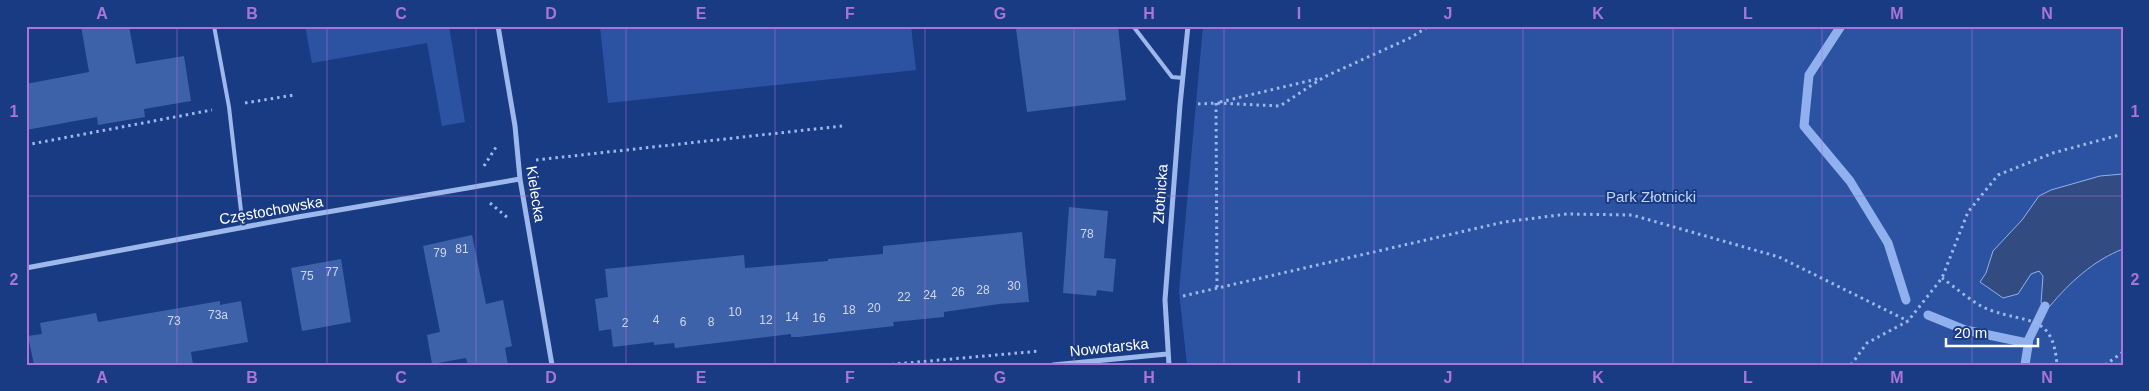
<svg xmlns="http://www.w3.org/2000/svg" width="2149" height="391" font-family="Arial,sans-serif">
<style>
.green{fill:#2c53a2}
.water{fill:#324b81;stroke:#90b1ee}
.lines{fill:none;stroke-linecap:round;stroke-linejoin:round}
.stream{stroke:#90b1ee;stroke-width:9}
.building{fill:#3e62aa}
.path{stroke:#9db8eb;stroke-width:3;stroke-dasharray:2.5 4;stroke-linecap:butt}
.lane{stroke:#9db8eb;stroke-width:4}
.street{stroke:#9db8eb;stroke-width:5}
.grid{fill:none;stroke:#a976d5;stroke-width:1;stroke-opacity:0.55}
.labels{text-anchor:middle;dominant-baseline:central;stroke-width:4;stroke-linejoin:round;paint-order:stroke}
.number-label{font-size:12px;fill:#cfd8ea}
.street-label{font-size:15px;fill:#fff;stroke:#193b83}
.park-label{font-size:15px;fill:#c2d5f9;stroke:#193b83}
.neatline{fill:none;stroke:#a976d5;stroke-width:2}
.grid-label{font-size:16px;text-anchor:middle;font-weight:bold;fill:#a976d5}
</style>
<rect width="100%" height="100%" fill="#193b83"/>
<path class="green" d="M305 26H449L465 122 442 126 427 43 312 63Z
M600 26H911L916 70 608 103Z
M1203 26H2123V365H1187L1179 291Z"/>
<path class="water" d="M2123 174V249C2094 260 2069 283 2050 306H2045L2041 303 2043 276 2039 271 2031 274 2018 294 2003 298 1980 282 1986 273 1993 251 2022 220 2039 196 2051 190 2100 176Z"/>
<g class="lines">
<path class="stream" d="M1841 26 1809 75 1804 126 1850 181 1888 243 1906 300
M1928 315 1965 330 2027 343
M2025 365 2029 339 2045 306"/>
</g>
<path class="building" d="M81 26H129L136 64 184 56 191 101 144 109 145 117 98 125 97 117 26 130V84L89 72Z
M1025 26H1118L1126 100 1027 112 1016 29 1026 28Z
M1069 207 1108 211 1104 258 1116 259 1113 292 1097 290 1096 296 1063 293Z
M1022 232 1029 302 999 304 944 312V317L893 322 894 326 798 337H791V334L675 348 674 343 654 345V342L613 347 611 329 599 331 595 299 608 297 605 269 744 255 745 268 828 261V259L883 254V246Z
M472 235 486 304 503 300 512 346 505 348 508 365H468L466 358 432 364 427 335 440 332 423 246Z
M341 259 351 322 302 331 291 268Z
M220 301V305L241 301 248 342 191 352 193 365H34L28 336 42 334 40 323 96 313 98 322Z"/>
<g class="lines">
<path class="path" d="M1220 102 1321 78
M245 103 294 95
M1216 103 1217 289
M1198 104 1216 103 1280 106 1324 77 1410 38 1429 26
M26 145 212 110
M536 160 842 126
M484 166 498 144
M490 203 508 218
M1942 278C1955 287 1975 305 1990 310 2028 324 2053 313 2057 365
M1183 296 1504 222 1567 214 1632 215 1779 257 1908 321
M885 365 1040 351
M1851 365 1867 343 1908 321 1942 278 1968 212 1998 175 2053 153 2123 134
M2105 365 2123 352"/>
<path class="lane" d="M214 26 229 107 243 228
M1133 26 1172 77 1183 78"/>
<path class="street" d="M498 26 515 126 520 179 552 365
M26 268 298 217 520 179
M1053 365 1167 354
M1169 365 1165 300 1180 105 1188 26"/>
</g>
<path class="grid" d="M177 26V365M327 26V365M476 26V365M626 26V365M775 26V365M925 26V365M1074 26V365M1224 26V365M1374 26V365M1523 26V365M1673 26V365M1822 26V365M1972 26V365M26 196H2123"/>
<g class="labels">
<g class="number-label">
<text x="1087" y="234">78</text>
<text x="462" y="249">81</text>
<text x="440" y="253">79</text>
<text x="332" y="272">77</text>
<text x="307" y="276">75</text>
<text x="1014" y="286">30</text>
<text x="983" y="290">28</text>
<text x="958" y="292">26</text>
<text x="930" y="295">24</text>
<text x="904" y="297">22</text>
<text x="874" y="308">20</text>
<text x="849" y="310">18</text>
<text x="735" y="312">10</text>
<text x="218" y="315">73a</text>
<text x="792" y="317">14</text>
<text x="819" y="318">16</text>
<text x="656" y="320">4</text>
<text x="766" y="320">12</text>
<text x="174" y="321">73</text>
<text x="683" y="322">6</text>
<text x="711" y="322">8</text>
<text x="625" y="323">2</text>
</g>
<g class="street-label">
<text transform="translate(536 194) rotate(81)">Kielecka</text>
<text transform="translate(1160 194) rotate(-86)">Złotnicka</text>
<text transform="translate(271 210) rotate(-10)">Częstochowska</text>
<text transform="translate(1109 347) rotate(-6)">Nowotarska</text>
</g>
<g class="park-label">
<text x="1651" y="196">Park Złotnicki</text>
</g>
</g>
<rect width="2149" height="391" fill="none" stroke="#193b83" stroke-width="55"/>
<path d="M1946 338v8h92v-8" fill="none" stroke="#ffffff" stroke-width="2.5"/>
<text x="1954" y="338" font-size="15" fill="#ffffff" stroke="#193b83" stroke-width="4" paint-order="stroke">20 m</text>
<rect x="28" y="28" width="2094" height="336" class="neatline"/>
<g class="grid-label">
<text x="102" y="19">A</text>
<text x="252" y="19">B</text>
<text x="401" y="19">C</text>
<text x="551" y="19">D</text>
<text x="701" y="19">E</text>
<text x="850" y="19">F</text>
<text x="1000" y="19">G</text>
<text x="1149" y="19">H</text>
<text x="1299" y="19">I</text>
<text x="1448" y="19">J</text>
<text x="1598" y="19">K</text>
<text x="1748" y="19">L</text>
<text x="1897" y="19">M</text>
<text x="2047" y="19">N</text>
<text x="14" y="117">1</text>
<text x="2135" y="117">1</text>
<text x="14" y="285">2</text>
<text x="2135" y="285">2</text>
<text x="102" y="383">A</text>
<text x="252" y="383">B</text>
<text x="401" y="383">C</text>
<text x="551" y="383">D</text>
<text x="701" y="383">E</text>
<text x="850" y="383">F</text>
<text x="1000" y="383">G</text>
<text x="1149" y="383">H</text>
<text x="1299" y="383">I</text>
<text x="1448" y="383">J</text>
<text x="1598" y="383">K</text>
<text x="1748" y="383">L</text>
<text x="1897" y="383">M</text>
<text x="2047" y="383">N</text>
</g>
</svg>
